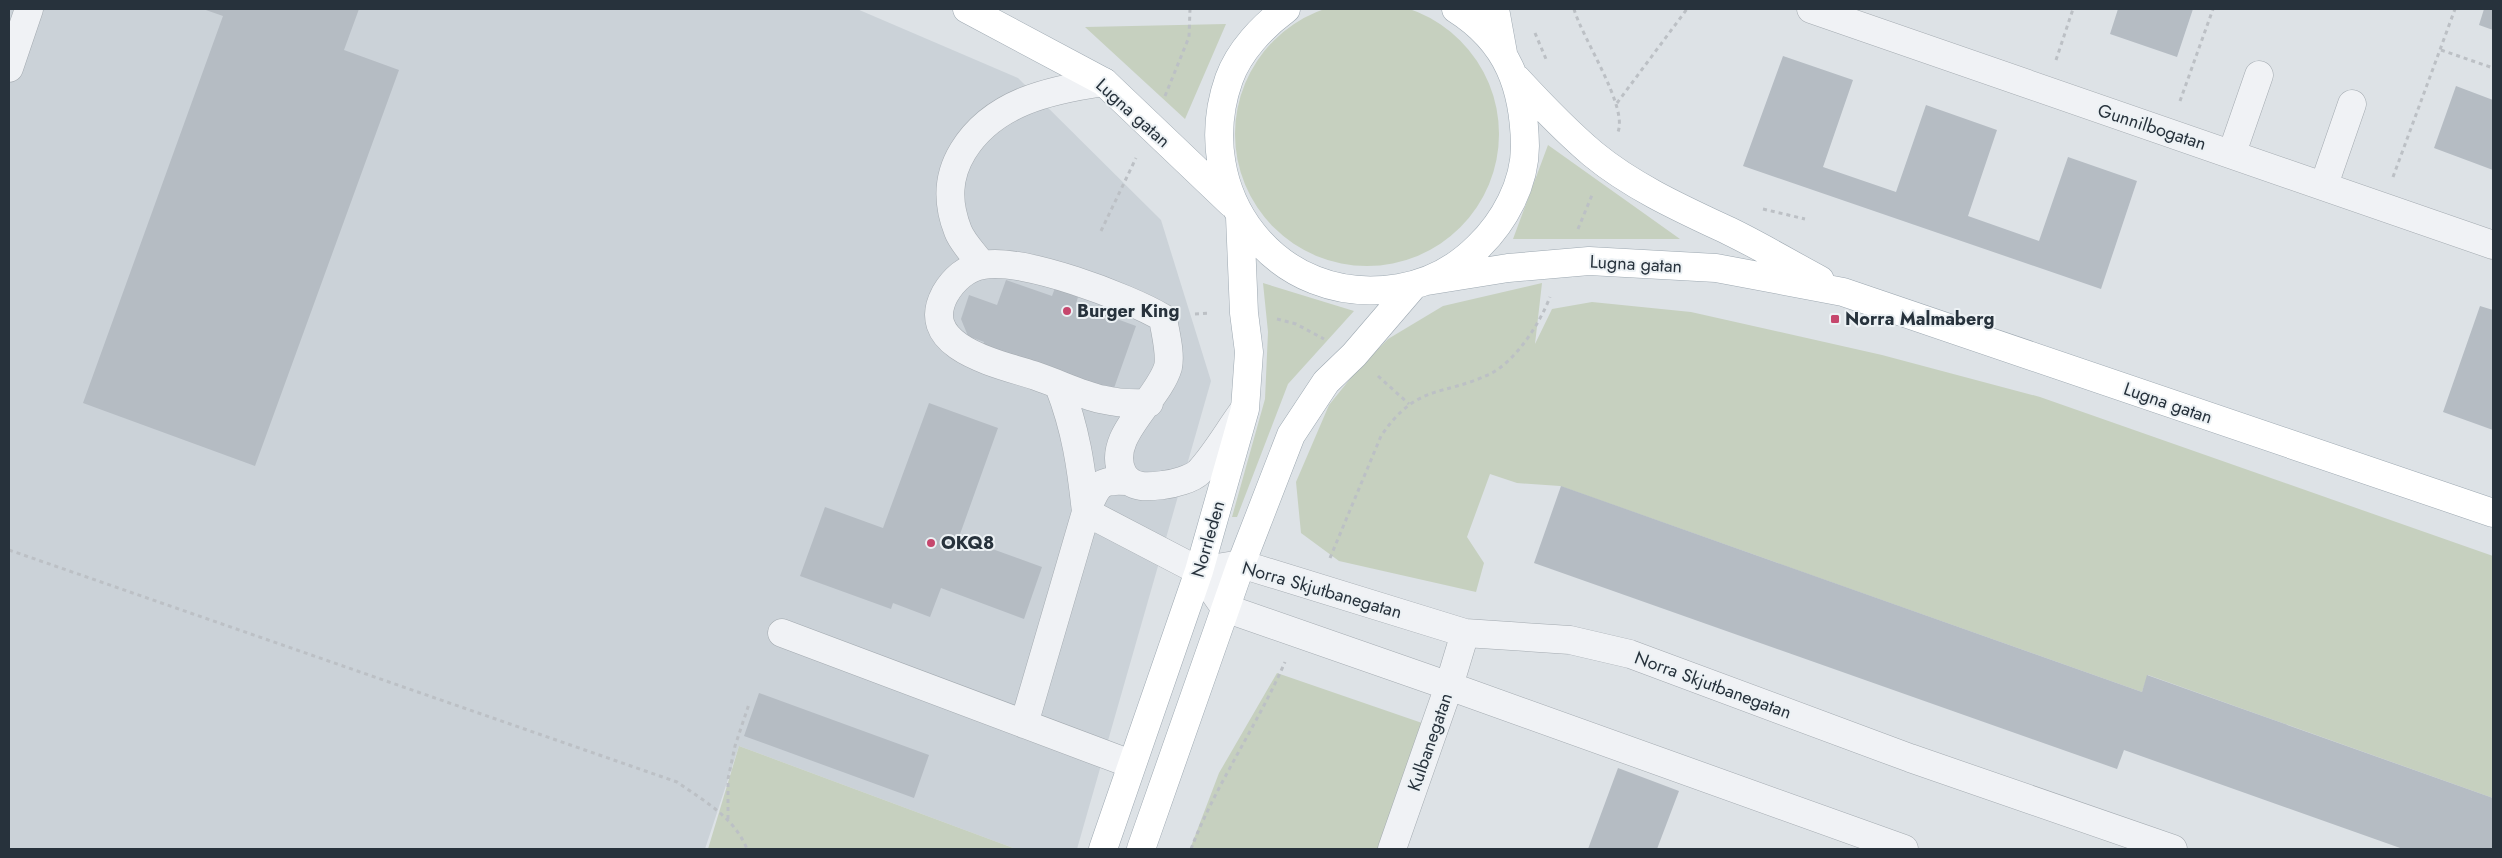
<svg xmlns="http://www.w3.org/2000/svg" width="2502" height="858" font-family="Jost,sans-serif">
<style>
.built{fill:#cbd2d8}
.green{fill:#c6d0bf}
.building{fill:#b5bcc3}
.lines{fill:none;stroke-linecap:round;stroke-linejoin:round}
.minor-casing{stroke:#a3aab0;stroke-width:29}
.major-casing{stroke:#9da8b1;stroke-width:29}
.path{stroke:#bcc0c5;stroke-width:3;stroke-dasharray:4 4;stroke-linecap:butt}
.minor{stroke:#f0f2f5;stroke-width:28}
.major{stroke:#fff;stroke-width:28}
.poi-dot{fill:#c6476d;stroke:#ecf1f4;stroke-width:2}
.labels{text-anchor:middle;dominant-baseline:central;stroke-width:4;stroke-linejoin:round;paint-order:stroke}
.street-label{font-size:18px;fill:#27323c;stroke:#ecf1f4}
.poi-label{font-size:18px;font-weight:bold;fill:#27323c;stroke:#ecf1f4;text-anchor:start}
</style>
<rect width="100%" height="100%" fill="#dde2e6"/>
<path class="built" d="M9 9H857L1018 78 1161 220 1211 381 1077 849H1016L739 746 705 849H9Z"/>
<path class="green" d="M1235 134a132 132 0 1 1 264 0a132 132 0 1 1-264 0Z
M1226 24 1185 119 1085 27Z
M1548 145 1680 239H1513Z
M1263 283 1354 311 1288 384 1237 517H1232L1265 399 1268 332Z
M1542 283 1535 344 1552 309 1592 302 1691 312 1882 355 2040 397 2493 556V798L2148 675 2142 692 1560 486 1517 483 1490 474 1467 537 1484 563 1476 592 1339 561 1301 533 1296 482 1329 405 1358 369 1388 339 1443 306Z
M1277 673 1425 724 1387 849H1190L1219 773Z
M739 746 1016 849H708Z"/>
<path class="building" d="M203 9H359L344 50 399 70 255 466 83 403 223 16Z
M2118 9H2193L2177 57 2110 34Z
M2484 9H2493V30L2479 25Z
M1783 56 1853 80 1823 167 1896 192 1926 105 1997 130 1968 216 2039 241 2068 157 2137 181 2101 289 1743 166Z
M2456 86 2493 100V170L2434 148Z
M1006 280 1052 296 1055 288 1078 297 1076 304 1136 326 1113 391 983 345 984 342 968 336 961 319 969 295 997 305Z
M2480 306 2493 310V430L2443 412Z
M929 403 998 428 959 537 1042 567 1024 619 941 588 930 617 893 603 891 609 800 576 825 507 883 528Z
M1561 486 2142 692 2147 675 2493 798V849H2403L2124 750 2117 769 1534 563Z
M759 693 929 755 914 798 744 736Z
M1618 768 1679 791 1657 849H1588Z"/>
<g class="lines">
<defs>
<path id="minor" d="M1811 9 2493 245
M9 68 29 9
M2232 153 2259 75
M2324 185 2352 104
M982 265C974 254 962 242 958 231 947 203 947 177 963 151 993 102 1050 90 1104 82
M1059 386C1076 430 1081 466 1086 512L1199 571 1225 608 1449 686 1904 849
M1149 403C1100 406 1079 391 1036 376 1000 364 916 348 945 294 953 280 967 267 983 265 1022 257 1128 297 1163 318 1165 332 1171 353 1168 367 1158 401 1104 438 1123 474 1132 489 1148 487 1163 485 1173 484 1192 479 1199 472 1216 454 1229 430 1244 410
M1199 571 1241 564 1465 633 1570 640 1630 654 1910 758 2173 849
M782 633 1131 764
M1024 724 1086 512C1097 487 1097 479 1127 481
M1392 849 1449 686 1465 633"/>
<path id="major" d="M967 9 1104 82 1231 203
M1286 9C1263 26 1239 51 1229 79 1189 192 1276 309 1399 288 1429 283 1456 269 1478 247 1504 222 1525 184 1525 146 1524 87 1508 42 1456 9
M1495 9 1503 53
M1517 79C1541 105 1566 131 1593 154 1633 187 1682 209 1729 231 1760 246 1790 264 1820 280
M1427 281 1508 268 1589 261 1716 268 1843 292 2493 513
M1103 849 1199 571 1245 409 1249 352 1244 313 1240 217
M1141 849 1241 564 1291 435 1326 382 1354 355 1414 285"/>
</defs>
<use href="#minor" class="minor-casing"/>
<use href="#major" class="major-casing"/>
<path class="path" d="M1574 9C1582 38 1628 106 1618 132
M1535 33 1546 59
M2441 50 2493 68
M2056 60 2073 9
M1165 96 1189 37 1190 9
M2180 101 2213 9
M1617 103 1687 9
M2393 177 2455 9
M1763 209 1805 219
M1578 229 1592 195
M1101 231 1136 158
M1195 314 1211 313
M1277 319 1296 324 1324 339
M1378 376 1409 404
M9 550 677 782C704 801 734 817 747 849
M1330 558 1381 436C1417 383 1441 397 1490 374 1516 361 1540 323 1550 297
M728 819V779L735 746 749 704
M1191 849C1216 784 1257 726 1285 662"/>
<use href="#minor" class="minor"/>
<use href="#major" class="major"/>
</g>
<g class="poi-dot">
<circle cx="1067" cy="311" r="5"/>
<rect x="1830" y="314" width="10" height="10" rx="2.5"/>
<circle cx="931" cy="543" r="5"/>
</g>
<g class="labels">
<g class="street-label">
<text transform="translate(1133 113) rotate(42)">Lugna gatan</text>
<text transform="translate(2152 127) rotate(18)">Gunnilbogatan</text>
<text transform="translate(1636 264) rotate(3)">Lugna gatan</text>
<text transform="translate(2168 403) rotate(19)">Lugna gatan</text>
<text transform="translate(1208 539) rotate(-74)">Norrleden</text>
<text transform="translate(1322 590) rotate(16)">Norra Skjutbanegatan</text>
<text transform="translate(1713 685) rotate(20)">Norra Skjutbanegatan</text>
<text transform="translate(1430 742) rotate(-71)">Kulbanegatan</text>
</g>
<g class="poi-label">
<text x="1077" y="311">Burger King</text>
<text x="1845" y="319">Norra Malmaberg</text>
<text x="941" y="543">OKQ8</text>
</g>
</g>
<rect width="2502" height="858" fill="none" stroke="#27323c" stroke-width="20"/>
</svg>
